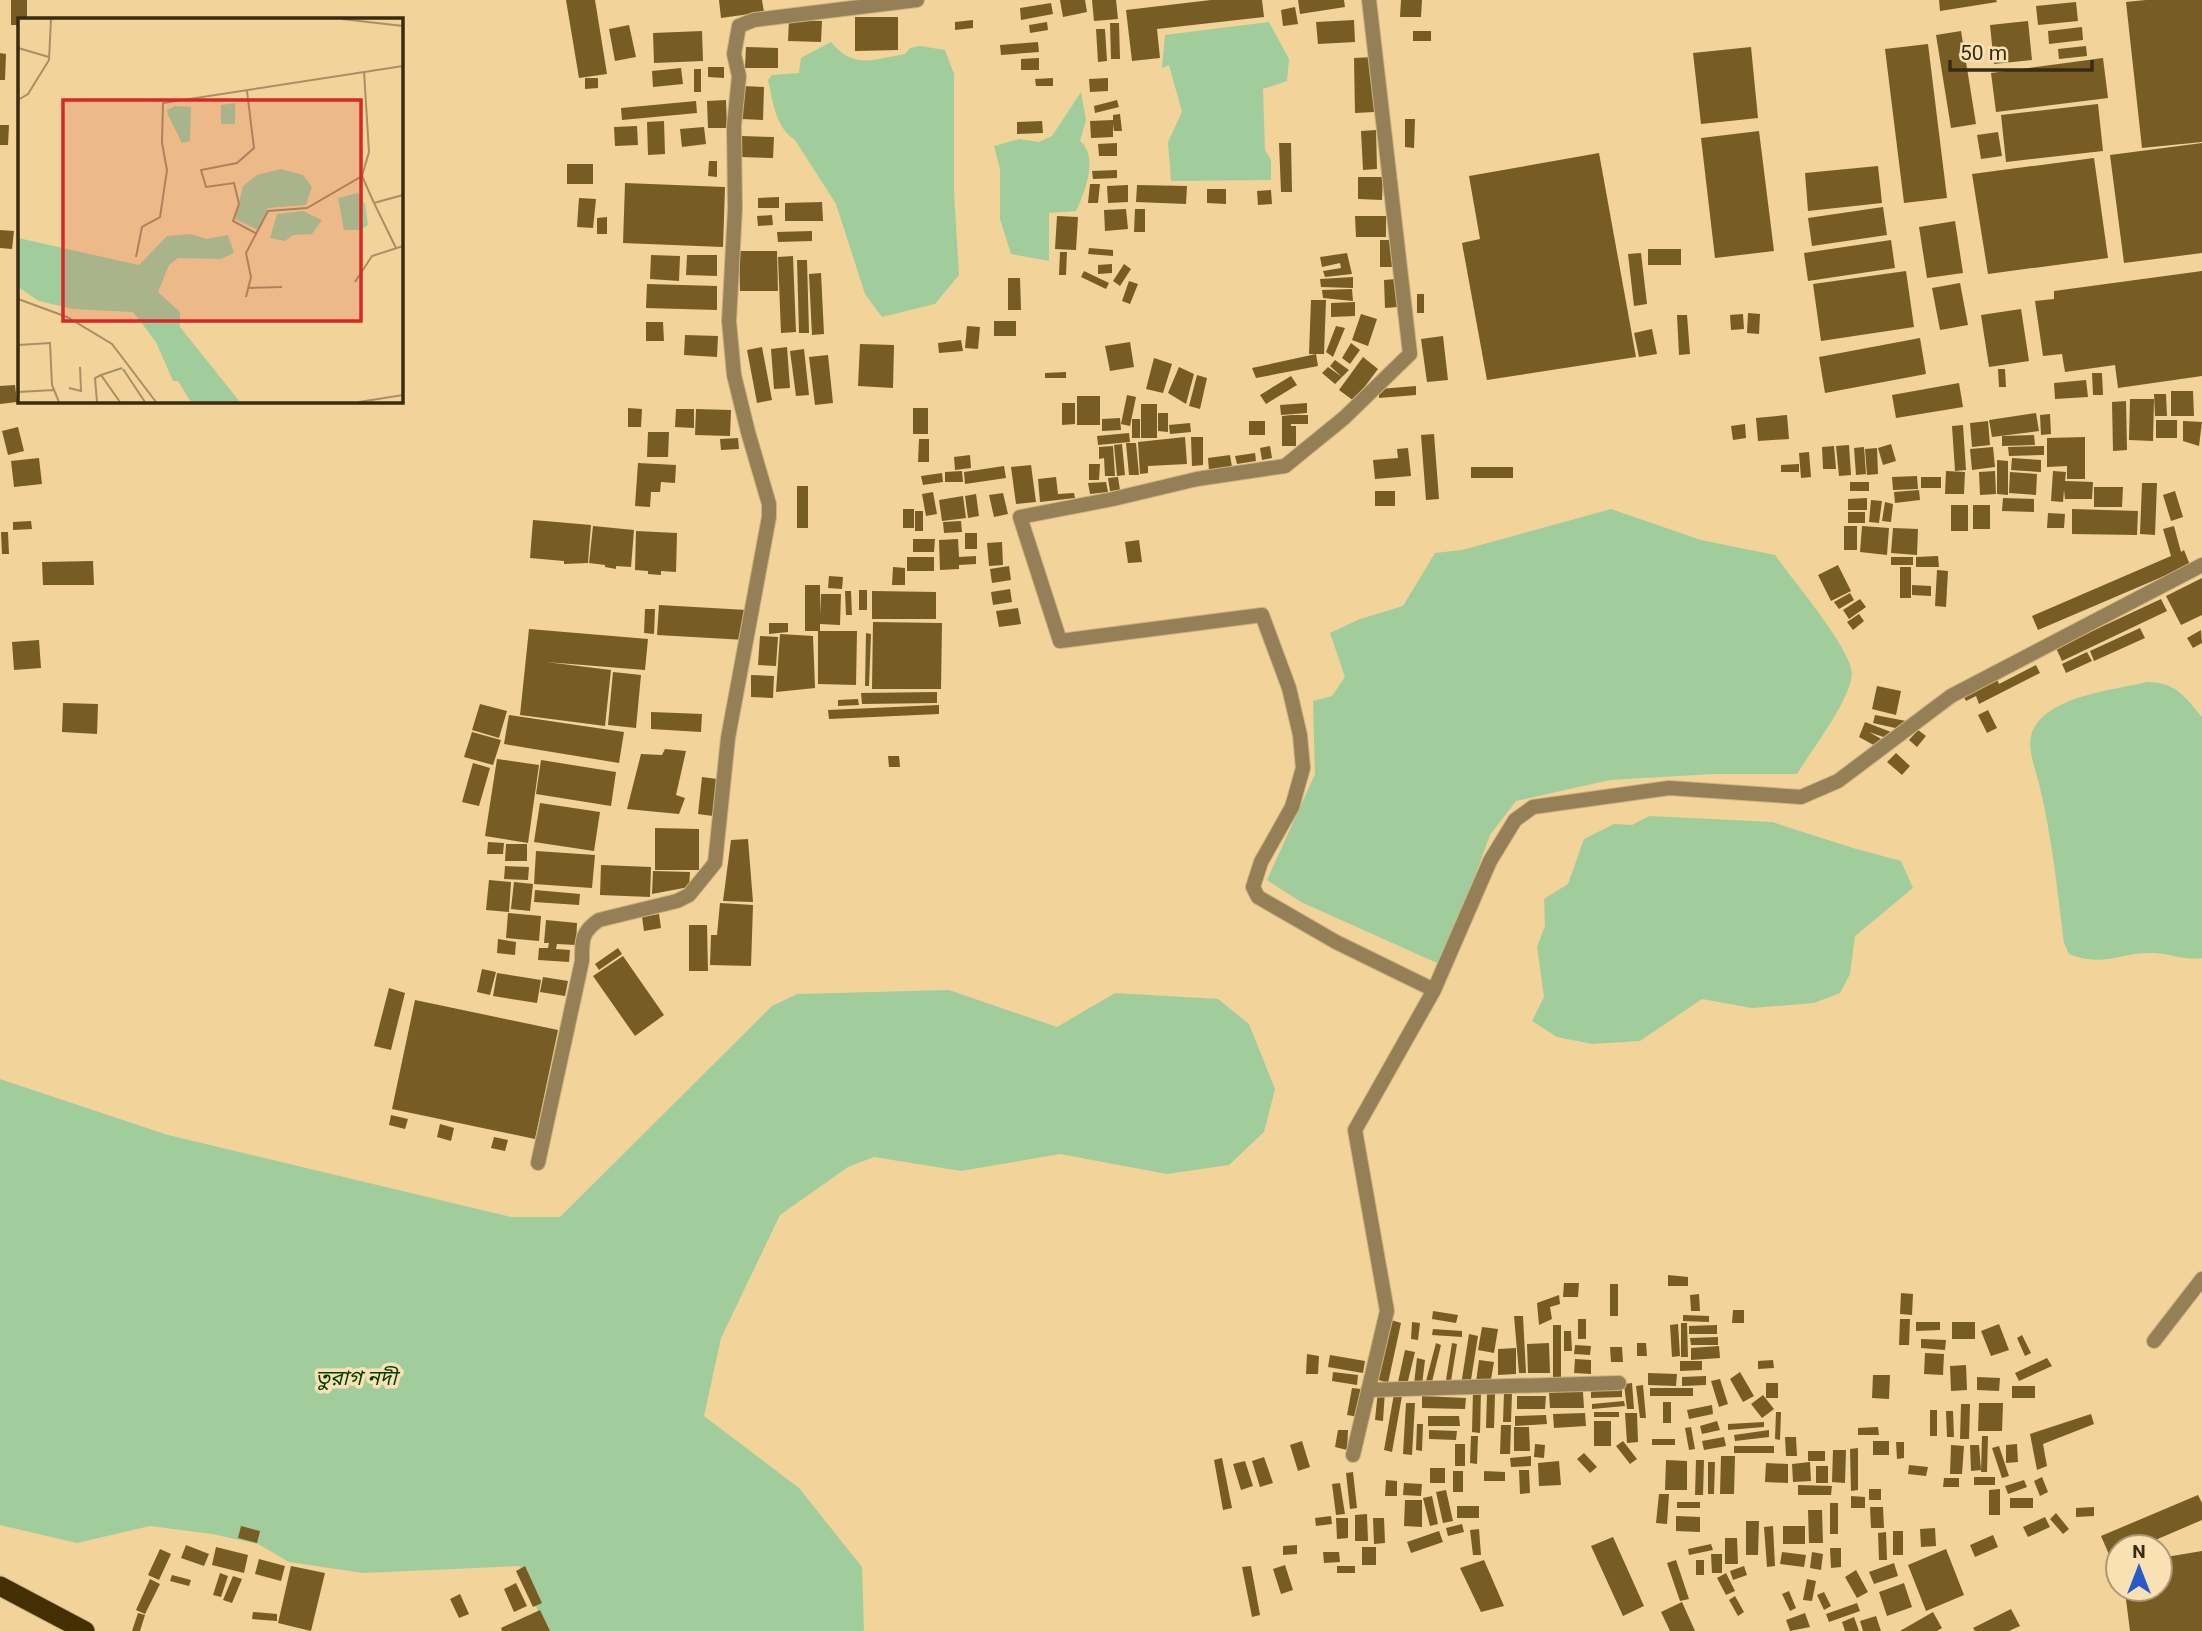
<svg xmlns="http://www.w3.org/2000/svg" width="2202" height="1631" font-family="Roboto,'Noto Sans Bengali',sans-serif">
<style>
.water{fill:#a1cd9d}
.building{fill:#775c24}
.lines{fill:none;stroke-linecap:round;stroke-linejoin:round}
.minor-casing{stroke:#cdb17f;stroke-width:16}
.trunk-casing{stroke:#cdb17f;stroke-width:21}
.minor{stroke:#957f56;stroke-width:14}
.trunk{stroke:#432f02;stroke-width:19}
.labels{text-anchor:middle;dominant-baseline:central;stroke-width:7;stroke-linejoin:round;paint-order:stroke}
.water-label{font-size:21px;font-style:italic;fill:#003f00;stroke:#fae1b4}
.inset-road{fill:none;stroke:#a79064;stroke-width:2}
.view{fill:#d62828;fill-opacity:0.15;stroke:#d62828;stroke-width:3.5}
.inset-edge{fill:none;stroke:#372b13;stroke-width:3.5}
</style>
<rect width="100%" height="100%" fill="#f2d39a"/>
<path class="water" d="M1269 22 1289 59 1287 81 1263 89 1265 150 1271 160V180L1171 181 1168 142 1182 112 1169 65 1162 68 1165 35Z
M831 42C853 70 875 59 905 54L910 48 920 46 945 50 954 74V191L959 275 935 304 882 317 865 294 836 204 795 140C775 127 773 101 768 80L772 75 799 73 801 58Z
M1081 92 1086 120 1080 141C1099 156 1085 192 1076 211L1049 213V261L1011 254 1000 219V169L994 146 1019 139 1039 142 1052 136Z
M1611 509 1701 540 1775 555C1791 578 1852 649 1852 674 1850 700 1812 750 1797 774H1713L1610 780 1516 801 1490 835 1458 922 1437 963 1301 902 1267 880 1315 774 1313 701 1332 696 1345 677 1330 633 1360 619 1403 606 1435 553 1462 550Z
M2147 682C2176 682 2185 697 2202 717V958C2185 961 2169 953 2152 953 2119 952 2105 968 2069 954L2064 943C2057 889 2052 836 2039 784 2035 766 2024 743 2035 726 2055 695 2114 690 2147 682Z
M1649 816 1772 822 1853 848 1901 861 1913 888 1855 936 1850 974 1840 993 1814 1003 1752 1008 1702 999 1640 1041 1592 1044 1557 1037 1532 1021 1544 997 1537 947 1545 926 1544 899 1568 884 1584 839 1614 824 1632 825Z
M949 990 1057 1027 1115 993 1218 999 1249 1024 1275 1089 1264 1132 1229 1165 1167 1174 1060 1154 961 1171 874 1157 848 1167 780 1215 721 1338 704 1416 799 1488 862 1567 864 1631H546L520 1566 363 1573 289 1562 258 1544 212 1534 150 1526 77 1543 0 1525V1079L168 1135 511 1217H560L772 1006 797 994Z"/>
<path class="building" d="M11 0H27V19H19V25H11Z
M566 0H595L607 74 579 78Z
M719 0H762L764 12 721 18Z
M1060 0H1085L1087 12 1063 17Z
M1092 0H1116L1118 19 1094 21Z
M1211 0H1262L1264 17 1157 29 1160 58 1132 61 1126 10Z
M1298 0H1344L1345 7 1300 14Z
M1401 0H1422L1421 17H1400Z
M1939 0H1996L1997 2 1940 11Z
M2146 0H2202V142L2142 148 2126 2Z
M2076 2 2078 21 2038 25 2036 6Z
M1051 3 1053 14 1021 20 1020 8Z
M1295 7 1298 24 1283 26 1281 10Z
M855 17H898V50L855 51Z
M789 20 822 21 821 42 788 41Z
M973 20V28L955 30V22Z
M1354 20 1355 42 1318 44 1316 22Z
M2028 21 2032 60 1994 64 1990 25Z
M1047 22 1048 30 1030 33 1029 25Z
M1110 23H1119L1120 59H1111Z
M629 25 636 57 615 61 609 29Z
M2082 27 2083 40 2049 44 2048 31Z
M1096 29H1105L1107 61 1098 62Z
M702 31 703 61 654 63 653 33Z
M1413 31H1431V41H1413Z
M1961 31 1976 124 1951 128 1936 35Z
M1038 42 1039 52 1001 55 1000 45Z
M1928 44 1947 198 1904 203 1885 49Z
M2086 46 2087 56 2059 59 2058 49Z
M746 47 778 48V68H745Z
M1751 47 1758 118 1701 124 1693 53Z
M0 53 6 54 5 80H0Z
M1374 57V112L1355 113 1354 58Z
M1039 58V70H1021V59Z
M2103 58 2108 98 1996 112 1991 73Z
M708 67H724V78L708 77Z
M681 68 683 84 653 87 652 71Z
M694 69H701V92H694Z
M585 78H598V88L585 89Z
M1053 78V86H1036L1035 79Z
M1108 78V91L1090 92 1089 79Z
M743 86 764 87 763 120 742 119Z
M726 100 727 128H708L707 101Z
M1117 100 1119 107 1095 113 1094 106Z
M696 101 697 113 622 120 621 108Z
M2098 104 2103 151 2006 162 2001 115Z
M1120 114 1122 131H1114L1113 124V137L1091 138 1090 121 1113 120V115Z
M1405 119H1415L1414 148 1405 147Z
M664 121 665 154 648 155 647 122Z
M1042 121 1043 133 1017 134V122Z
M0 125H9L8 145H0Z
M637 126 638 145 615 146 614 127Z
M704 127 706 144 682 147 680 129Z
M1376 130 1377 169 1363 170 1361 131Z
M1759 131 1774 251 1715 258 1701 138Z
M1998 132 2002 156 1981 159 1977 135Z
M741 136 774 137 773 158 740 157Z
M1117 143V156H1099L1098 144Z
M1279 143H1291L1292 192H1281Z
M2202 143V253L2124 263 2110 155Z
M1599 153 1636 357 1487 380 1462 243 1480 239 1469 176Z
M2094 158 2108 258 1988 274 1972 174Z
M709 161H717V177L708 176Z
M567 164H593V184H567Z
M1878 166 1882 203 1808 211 1805 173Z
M1117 170V178L1093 179 1092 171Z
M1358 177H1383L1382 200 1358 199Z
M625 183 725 187 723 247 623 243Z
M1090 184H1100L1098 203H1088Z
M1128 185V202L1108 203 1107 186Z
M1137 185 1187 186 1186 204 1136 202Z
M1207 189H1226V204L1207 203Z
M1271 190 1272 204 1258 205 1257 191Z
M779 197V208H758V198Z
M579 198 596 199 593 228 577 227Z
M822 202 823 221H785V203Z
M1883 207 1887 235 1812 246 1808 218Z
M1126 209 1128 229 1105 231 1104 210Z
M1135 209H1145V232H1134Z
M772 215 773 225 758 226 757 216Z
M1057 216 1078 217 1076 250 1055 249Z
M1355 216H1386V237H1356Z
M607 217V234H597V218Z
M1955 221 1963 273 1927 278 1919 227Z
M0 230 14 231 12 249 0 248Z
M812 231V241L778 242 777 232Z
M1380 240H1392L1393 267H1380Z
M1891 240 1895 268 1808 281 1804 253Z
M1089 248 1113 250V256L1088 254Z
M1648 249H1681V265H1648Z
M739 251H777L778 291H740Z
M1060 252H1067L1066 275H1059Z
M1347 253 1352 274 1325 277 1323 271 1341 268 1340 263 1322 267 1320 257Z
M1641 253 1647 304 1634 306 1628 254Z
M651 255 680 256 679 281 650 279Z
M687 255H717V276L686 275Z
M793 256 796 332 781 333 778 257Z
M797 260H807L809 333H799Z
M1112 264V273L1098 274V265Z
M1124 264 1131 269 1120 286 1113 281Z
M1084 271 1109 283 1106 289 1081 277Z
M1906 271 1914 327 1821 341 1813 284Z
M2202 271V376L2118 388 2115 365 2065 372 2062 354 2043 356 2035 301 2054 299V291Z
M821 273 824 334 812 335 809 274Z
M1353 277V288L1321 287 1320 279Z
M1008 278H1020L1021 310H1008Z
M1396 279 1397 307 1385 308 1384 280Z
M1129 281 1138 284 1130 304 1122 301Z
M1960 283 1968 325 1940 330 1932 288Z
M647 284 717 286V310L646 308Z
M1352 289 1353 301 1323 298 1322 290Z
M1417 294H1424V313H1417Z
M1311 300H1326L1324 354H1309Z
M1355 302V316L1331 317V303Z
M2021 309 2029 361 1989 367 1981 315Z
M1748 313 1760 314 1759 334 1747 333Z
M1361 314 1377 319 1368 346 1352 340Z
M1743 314 1744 329 1731 330 1730 315Z
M1677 315H1687L1690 354 1679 355Z
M994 321H1016V336H994Z
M646 322H663L664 341H646Z
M967 326 980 327 978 349 965 348Z
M1336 326 1345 328 1333 357 1326 352Z
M1652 329 1657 354 1639 357 1634 333Z
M685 335 718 336 717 357 684 355Z
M1443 336 1448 380 1427 382 1421 339Z
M1920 338 1926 374 1825 393 1819 357Z
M961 340 963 351 939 353 938 343Z
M1130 342 1134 367 1110 371 1105 346Z
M1351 343 1360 350 1350 364 1342 358Z
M860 344 894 345 893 388 858 386Z
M762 347 772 400 757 403 747 350Z
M787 347 790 388 774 389 771 349Z
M804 349 809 395 796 396 790 351Z
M1316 354 1318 366 1256 378 1252 368Z
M828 355 833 403 815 405 809 357Z
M1363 357 1378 369 1354 401 1339 390Z
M1154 358 1172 364 1163 393 1146 389Z
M1335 360 1349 370 1342 377 1330 366Z
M1179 367 1194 374 1186 404 1168 393Z
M1328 367 1342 377 1335 384 1322 373Z
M1998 369H2005L2006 387H1999Z
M1066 372V378H1045V373Z
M2092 373H2102L2103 395H2093Z
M1197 375 1207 378 1200 409 1189 406Z
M1291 376 1297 385 1266 404 1260 395Z
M2086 380 2088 397 2055 399 2054 383Z
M1959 383 1963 407 1896 418 1892 395Z
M15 385 17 402 0 404V386Z
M1416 386V395L1379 398V389Z
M2171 391H2193L2194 416H2171Z
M2154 394H2166L2167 416H2155Z
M1127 395 1136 397 1130 426 1121 424Z
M1077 396H1100V425H1077Z
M2130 399H2154L2153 441 2129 440Z
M2126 401 2127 450 2113 451 2112 402Z
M1062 403H1075V424L1062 425Z
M1307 403V413L1281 415 1280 405Z
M1141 404H1157V438H1141Z
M628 408 642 409 641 427H628Z
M913 408H928V434H913Z
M676 409H694V428L675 427Z
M696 409 731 410 730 436 695 435Z
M1158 413H1168V432L1158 431Z
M2036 413 2039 431 1992 437 1989 420Z
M2050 414 2051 434 2041 435 2040 415Z
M1292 415H1308V424H1291V426H1296V446H1282V416Z
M1787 415 1789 439 1758 441 1756 418Z
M1120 418 1121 430 1102 431V419Z
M1132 419H1140V438H1132Z
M2156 420H2177V438H2156Z
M1249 421H1265V435H1249Z
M1988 421 1990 445 1972 447 1970 423Z
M2183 421 2202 422 2199 446 2183 441Z
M1190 423 1191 432 1170 434 1169 425Z
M1745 424 1746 438 1733 440 1731 426Z
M1963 425 1966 470 1955 471 1952 426Z
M18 427 24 451 8 455 2 431Z
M648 432H669L668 457H647Z
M1129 433 1130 442 1098 445 1097 436Z
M1434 434 1439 499 1426 500 1421 435Z
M2034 435 2035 445 2002 446V436Z
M1185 437 1187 464 1148 466V473L1140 474 1138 442Z
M1191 437H1203V465L1192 466Z
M2085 437V479H2067V466L2047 467V438Z
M738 438 739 449 721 450 720 439Z
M919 439H929V462H918Z
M1126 443H1136L1139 475H1129Z
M1122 444 1125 475 1117 476 1114 445Z
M1891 444 1896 461 1883 465 1878 448Z
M1849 445 1851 475 1839 476 1836 446Z
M1113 446 1115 476H1105L1104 458 1099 459V447Z
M1270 446 1272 458 1262 460 1260 448Z
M1834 446 1836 469H1823L1822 447Z
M2044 446V455L2009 456 2008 447Z
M1864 447 1866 474 1856 475 1854 448Z
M1993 447 1995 467 1972 470 1970 449Z
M1408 448 1411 476 1375 479 1373 460 1398 458 1397 449Z
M1877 448 1878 474 1867 475 1865 449Z
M1809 452 1811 477 1801 478 1799 453Z
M1255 453 1256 461 1237 464 1235 456Z
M970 455 971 468 955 470 954 457Z
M1230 455 1232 467 1209 470 1208 458Z
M39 458 42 484 14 487 11 461Z
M2012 458 2041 460V472L2011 470Z
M1997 460 2008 461V495L1997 494Z
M638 463 676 465 675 483 661 482 660 492H651L650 507 635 506Z
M1089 464H1100L1099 480H1089Z
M1799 464V472H1781V465Z
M1031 465 1036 502 1016 504 1011 467Z
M1004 466 1006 478 965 484 964 472Z
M1471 467H1513V478H1471Z
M962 471 963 482H945V472Z
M1946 471 1965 472 1964 494H1945Z
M1995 471 1996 494 1980 495 1979 472Z
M2053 471 2066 472 2065 481 2093 482 2092 499H2065L2064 490 2063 502 2051 501Z
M2010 472 2037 474 2036 495 2009 493Z
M942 473 943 482 923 485 921 476Z
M1917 476 1918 489 1893 490 1892 477Z
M1056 477 1058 494 1074 493 1075 498 1040 502 1038 479Z
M1118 477 1120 490 1110 491 1108 478Z
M1921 477H1941V488H1921Z
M1106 482 1108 492 1090 494 1088 483Z
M1850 482H1869V491H1850Z
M2142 483H2157L2155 535 2140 534Z
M797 486H808V528H797Z
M2094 487H2123L2122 507H2094Z
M1919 490 1920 500 1895 503 1894 492Z
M1375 491H1395V506H1375Z
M2175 491 2183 517 2171 521 2163 495Z
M933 492 937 514 926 516 922 494Z
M1003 493 1008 514 994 517 989 495Z
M976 494 979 516 968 518 965 496Z
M963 496 966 518 942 521 939 500Z
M1867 498V510H1848V499Z
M2003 498 2034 499V512L2002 511Z
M1871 500 1882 501 1879 523 1869 522Z
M1885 502 1893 504 1891 522 1882 521Z
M1951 505H1968V531H1951Z
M1973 505H1990V529H1973Z
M903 509H914V528H903Z
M2072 509 2138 511 2137 535 2072 534Z
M915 511H923V531H915Z
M1848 512H1865V523H1848Z
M2048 513 2065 514 2064 528H2047Z
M533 520 591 525 588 563 564 564V561L530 558Z
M31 521 32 529 13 530V522Z
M961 521 962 532 944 533 943 522Z
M593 526 634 530 631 567 616 566V569L605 567V565L589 563Z
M1844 526H1857V550H1844Z
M1862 526 1889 528 1887 555 1860 552Z
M2174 526 2181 552 2184 550 2190 565 2038 630 2032 616 2171 556 2163 529Z
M1893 528 1918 529 1917 555 1891 553Z
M636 531 677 533 676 572 661 571V575L648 574V571L635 570Z
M1 532H8L9 554H2Z
M965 533H977V549H965Z
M913 539H935L934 552H913Z
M958 539 959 557 976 556V564L959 565V569L940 570 939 540Z
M1139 540 1142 562 1128 563 1125 542Z
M1002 542 1003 565 989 566 987 543Z
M1938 556 1939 567H1916V557Z
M907 557H934V571H907Z
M1891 557H1913V565H1891Z
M93 561 94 585H43L42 562Z
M1838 565 1851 591 1831 601 1818 575Z
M1009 566 1011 580 992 583 990 569Z
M893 567 905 568V585H892Z
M1900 567H1911V598H1900Z
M1937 570 1948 571 1946 607 1935 606Z
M829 576 843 577 842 589 828 588Z
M2202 578V615L2181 625 2166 596Z
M805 585H820V615L821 594H841L840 625 820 624V631H805Z
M1912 585 1931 586V596L1912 595Z
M1010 589 1012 602 993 605 991 592Z
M859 590H867V610H859Z
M845 591H851L852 615H846Z
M872 591 936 592V619H872Z
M1850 593 1854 600 1839 609 1834 602Z
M1860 599 1866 607 1849 619 1843 610Z
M2161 599 2167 611 2062 661 2056 648Z
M659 605 747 610 746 640 657 635Z
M1018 608 1021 624 999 627 996 611Z
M645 609H655L654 634 644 633Z
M1859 614 1864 621 1853 630 1847 622Z
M873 622 942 623 941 689H872Z
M769 623H788V632L769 634Z
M2140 628 2145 638 2094 661 2090 651Z
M529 629 648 639 645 670 546 662 611 670 605 726 520 715Z
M2201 630 2202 643 2193 648 2187 638Z
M818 631H857L856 685 818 684Z
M866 633 871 634 869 686H865Z
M780 634 813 636 815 688 776 692Z
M760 636 778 637 776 666 758 665Z
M39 640 41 668 14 670 12 642Z
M2087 652 2092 661 2066 673 2062 664Z
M2036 665 2040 673 1979 704 1976 696 1966 701 1961 692 1995 675 1999 684Z
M613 672 641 675 636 728 608 725Z
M751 675 774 676 773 698 751 697Z
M1877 686 1901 691 1896 715 1872 709Z
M937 692V703L862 704 861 693Z
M858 699 859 705 838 706V700Z
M63 703 98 704 97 734 62 732Z
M480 704 507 711 499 738 472 730Z
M939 705V714L829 719 828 710Z
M1988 710 1997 728 1987 733 1978 715Z
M651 712 702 714 701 732 651 729Z
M509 715 624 732 619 763 504 744Z
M1875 715 1906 721 1904 730 1873 723Z
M1865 722 1891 732 1889 739 1869 732 1883 740 1879 748 1859 737Z
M1918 730 1926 736 1917 747 1909 740Z
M472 732 501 740 493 765 464 757Z
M665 749 686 751 676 795 685 798 679 814 627 809 641 754 662 755Z
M1896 753 1910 766 1902 775 1887 762Z
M888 756H899L900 767H889Z
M497 759 539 765 528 843 485 836Z
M541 760 616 772 611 806 536 794Z
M473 763 490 768 479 806 462 802Z
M702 777 717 779 713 816 698 814Z
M540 803 600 812 594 851 534 842Z
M655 828 699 829V870H655Z
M748 839 753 902 723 901 731 840Z
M488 842 504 843 503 854H487Z
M506 844H527V861H505Z
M536 851 595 855 592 888 534 884Z
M601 865 651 867 650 897 600 895Z
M505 866 529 867 528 880 504 879Z
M653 871 690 872 689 887 652 894Z
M489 880 511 882 509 912 486 910Z
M514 882 533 884 530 911 511 909Z
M535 890 580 894 579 905 534 902Z
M720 903 753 905 751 966 710 965 711 935H717Z
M508 913 541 916 539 941 506 938Z
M659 914 661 928 644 931 642 917Z
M546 920 577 923 576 945 557 944 556 949 570 950 569 962 538 960 539 948H548L549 943H544Z
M689 925H707L708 971H689Z
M498 939 516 942 515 955 497 953Z
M618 948 622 954 599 970 595 964Z
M623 956 664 1015 635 1036 593 976Z
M482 969 496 972 490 995 477 992Z
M497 973 541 980 537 1003 493 996Z
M543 977 568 981 565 996 540 992Z
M389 988 405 993 391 1050 374 1046Z
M415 1000 558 1030 535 1139 392 1109Z
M391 1115 408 1119 405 1129 389 1125Z
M440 1124 454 1128 451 1141 437 1137Z
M494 1137 508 1140 505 1151 491 1148Z
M1668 1275 1688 1277V1286H1668Z
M1564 1283H1579L1578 1297H1563Z
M1610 1284H1618V1316H1610Z
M1901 1293 1913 1294 1912 1315 1900 1314Z
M1699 1294 1700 1311H1691L1690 1295Z
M1559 1295 1560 1304 1550 1307 1552 1319 1539 1325 1537 1303Z
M1733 1310H1744V1323H1732Z
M1433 1311 1458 1315 1456 1323 1432 1319Z
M1683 1315 1709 1316V1322L1683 1321Z
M1514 1316H1523L1526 1373H1519Z
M1388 1319 1401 1323 1388 1383 1376 1379Z
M1578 1319H1586V1339H1578Z
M1900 1319H1910L1909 1345H1899Z
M1412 1322 1420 1323 1418 1340 1411 1339Z
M1916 1322H1940V1330L1916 1331Z
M1952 1322H1975V1339H1952Z
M1681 1323H1687L1688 1357H1681Z
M1678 1324 1680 1356 1672 1357 1670 1325Z
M1999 1324 2009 1350 1991 1356 1981 1331Z
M1553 1325H1561V1382H1553Z
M1717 1325V1334H1689V1326Z
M1482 1327 1498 1329 1494 1353 1478 1350Z
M1433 1329 1462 1331V1337L1432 1335Z
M1564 1331H1571L1572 1351H1564Z
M1469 1334 1478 1336 1470 1386 1461 1385Z
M2022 1335 2031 1353 2025 1356 2017 1338Z
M1718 1337V1345H1691L1690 1338Z
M1921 1339 1946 1340 1945 1350 1921 1348Z
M1436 1343 1441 1345 1431 1386 1425 1385Z
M1452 1343 1457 1344 1451 1381 1446 1380Z
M1549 1343 1550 1373H1528L1527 1344Z
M1637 1343H1646L1647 1356H1637Z
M1575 1345 1591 1346 1590 1355 1574 1354Z
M1719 1346 1720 1358 1691 1360V1348Z
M1610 1347H1622L1623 1362H1611Z
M1516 1348V1374L1498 1375V1349Z
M1405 1350 1415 1352 1407 1385 1398 1382Z
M1925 1353 1944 1354 1943 1375 1924 1374Z
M1307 1354 1319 1356 1318 1374H1306Z
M1330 1355 1365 1361 1363 1373 1328 1367Z
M1417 1358 1425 1360 1422 1385 1414 1384Z
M2047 1358 2052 1366 2019 1381 2015 1373Z
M1575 1359 1591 1360V1374L1574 1373Z
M1479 1360 1494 1362 1490 1385 1476 1382Z
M1773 1360 1774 1368 1758 1369V1361Z
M1680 1361H1702V1370L1680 1371Z
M1966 1365 1967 1390 1951 1391 1950 1366Z
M1333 1372 1358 1375 1357 1385 1332 1381Z
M1740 1372 1754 1396 1743 1402 1730 1379Z
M1648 1373 1677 1374 1676 1386 1648 1385Z
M1873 1375H1890L1889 1399 1872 1398Z
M1706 1376V1385L1682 1386V1377Z
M1977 1377 2000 1378 1999 1391 1977 1390Z
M1720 1379 1728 1404 1719 1407 1711 1381Z
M1632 1383 1634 1409H1627L1624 1384Z
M1766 1383H1778V1398H1766Z
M1643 1385 1646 1418H1640L1636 1386Z
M2012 1386H2035V1398H2012Z
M1352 1388 1361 1389 1359 1417 1347 1415Z
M1591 1388H1622V1397L1591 1398Z
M1650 1388H1693V1396H1650Z
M1378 1390 1385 1391 1383 1421 1375 1420Z
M1473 1391H1481L1480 1433 1472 1432Z
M1549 1392H1583L1584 1408H1550Z
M1504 1393H1512L1511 1422H1503Z
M1394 1394 1402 1396 1392 1452 1384 1450Z
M1487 1394H1495L1494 1428H1486Z
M1763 1395 1774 1409 1762 1418 1751 1404Z
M1422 1396 1466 1398 1465 1409 1422 1408Z
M1517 1396H1546L1545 1409H1517Z
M1624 1401 1625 1406 1592 1409V1404Z
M1663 1402H1671V1423H1663Z
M1406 1403H1415L1412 1455 1403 1454Z
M1979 1403H2003L2002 1431H1978Z
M1961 1404H1970L1969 1439H1960Z
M1712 1405 1713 1414 1689 1419 1687 1410Z
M1930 1410H1937V1436H1930Z
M1946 1411H1953L1954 1437H1947Z
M1594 1412H1619V1417H1594Z
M1776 1412H1781L1780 1440 1775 1439Z
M1585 1413 1586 1426 1554 1428 1553 1414Z
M1625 1413H1637L1638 1442 1627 1443Z
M2091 1414 2094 1424 2043 1444 2047 1466 2037 1470 2030 1434Z
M1546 1415 1547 1424 1515 1426V1416Z
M1428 1416H1459L1460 1426H1428Z
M1594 1421H1611V1446H1594Z
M1717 1421 1720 1430 1702 1434 1700 1426Z
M1764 1422V1427L1728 1430V1424Z
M1417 1424H1423L1422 1451 1416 1450Z
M1501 1425H1511L1510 1454H1500Z
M1514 1427H1529L1530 1451H1514Z
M1691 1427 1695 1449 1689 1450 1685 1428Z
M1878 1427 1879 1435H1858V1428Z
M1338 1430H1348L1347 1450 1335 1447Z
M1429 1430 1457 1431 1456 1440 1429 1439Z
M1769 1430V1437L1735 1441 1734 1435Z
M1471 1436H1478L1477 1464 1470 1463Z
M1982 1436H1988L1987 1472H1981Z
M1724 1437 1726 1446 1704 1450 1702 1441Z
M1785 1437H1796L1797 1456H1786Z
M1652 1439H1675V1445H1652Z
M1302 1441 1310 1467 1298 1471 1290 1445Z
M1623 1441 1637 1459 1630 1464 1616 1446Z
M1873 1441H1889V1455H1873Z
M1896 1442H1904V1458L1897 1459Z
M1455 1444H1465V1466H1455Z
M1535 1444 1545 1445 1544 1458 1534 1457Z
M2017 1444 2018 1462 2006 1463V1445Z
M1951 1445 1964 1446 1962 1474H1950Z
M1970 1445H1979L1981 1470 1971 1471Z
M1734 1446H1774V1453H1734Z
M1999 1446 2009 1476 2002 1478 1992 1448Z
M1858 1448V1490L1851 1491 1850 1449Z
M1833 1450H1846L1845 1483 1832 1482Z
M1808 1451H1825V1461H1808Z
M1584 1453 1597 1467 1590 1473 1577 1459Z
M1531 1456V1466L1511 1467 1510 1458Z
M1721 1456H1735L1734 1494H1720Z
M1264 1457 1273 1483 1260 1487 1252 1461Z
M1222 1458 1232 1508 1223 1510 1214 1460Z
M1666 1460 1687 1461V1490H1665Z
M1696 1460H1704L1703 1495H1695Z
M1245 1461 1253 1486 1241 1490 1233 1464Z
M1559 1461 1561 1485 1539 1486 1538 1463Z
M1708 1462H1715L1714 1494H1708Z
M1810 1462 1811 1481 1793 1482 1792 1464Z
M1766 1463 1788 1464V1483L1765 1482Z
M1909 1465 1928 1467 1926 1476 1908 1474Z
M1816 1466H1828V1483H1816Z
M1430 1468H1445V1483H1430Z
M1519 1470H1529L1530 1493 1520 1494Z
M1453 1471H1463V1492H1453Z
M1484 1471 1505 1472V1481H1484Z
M1353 1472 1357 1508 1350 1509 1346 1473Z
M1974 1477H1995V1485H1974Z
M2042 1477 2048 1492 2040 1496 2034 1481Z
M1944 1478H1959V1487H1943Z
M1386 1480 1397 1481V1496H1385Z
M2024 1480 2027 1487 2008 1494 2005 1486Z
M1340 1483 1345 1514 1336 1515 1332 1484Z
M1404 1483 1422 1484 1421 1496 1403 1495Z
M1798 1485 1832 1486 1831 1495H1798Z
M1869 1489H1881V1500H1869Z
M2000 1489V1515H1989V1490Z
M1446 1490 1453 1521 1443 1523 1436 1492Z
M1659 1494H1669L1667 1524 1656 1523Z
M2198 1495 2202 1503V1520L2139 1547H2118V1556L2111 1559 2101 1536Z
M1432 1496 1438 1524 1430 1526 1423 1498Z
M1851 1496 1865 1497V1508H1851Z
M2010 1498H2033V1508H2010Z
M1405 1500H1422V1527L1404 1526Z
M1677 1502H1700V1508H1677Z
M1830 1503H1838V1534H1830Z
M1457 1506H1479V1518H1457Z
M1870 1507H1883L1884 1528H1871Z
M2094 1507V1516L2076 1517V1508Z
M1808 1510H1822L1823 1543H1809Z
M2056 1513 2069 1529 2063 1534 2050 1519Z
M1367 1514 1368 1541H1355V1515Z
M1331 1516 1332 1524 1316 1526 1315 1518Z
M1676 1516 1700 1517V1532L1676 1531Z
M2045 1517 2050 1527 2028 1537 2023 1527Z
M1336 1518H1348V1538L1337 1539Z
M1373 1518H1384L1385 1543 1374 1544Z
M1746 1521H1759L1758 1555H1746Z
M1462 1524 1464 1532 1448 1536 1446 1528Z
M241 1526 260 1531 257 1543 238 1538Z
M1773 1526 1775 1566 1767 1567 1764 1527Z
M1783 1526H1805V1544H1783Z
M1935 1528 1936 1546 1921 1547 1920 1529Z
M1479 1529 1481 1555H1473L1470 1530Z
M1439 1531 1443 1542 1411 1553 1407 1542Z
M1893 1531H1903V1555H1893Z
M1886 1532 1887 1560H1879L1878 1533Z
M1993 1535 1998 1547 1975 1557 1970 1545Z
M1613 1537 1644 1606 1623 1616 1591 1546Z
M1725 1538H1737L1738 1564H1725Z
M1711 1544 1713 1550 1689 1555 1688 1549Z
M186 1545 209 1554 204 1566 181 1558Z
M1297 1545V1554L1283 1555V1546Z
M216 1547 248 1555 244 1573 212 1565Z
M1362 1547H1376V1565H1362Z
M1830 1548H1841V1567L1831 1568Z
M160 1549 171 1554 159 1580 148 1575Z
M1946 1549 1964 1595 1926 1611 1908 1565Z
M2202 1551V1631H2130L2125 1592 2160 1589V1558Z
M1323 1552H1339L1340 1562 1324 1563Z
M1782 1552 1806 1555 1804 1567 1780 1564Z
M1812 1552 1823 1554 1821 1570 1810 1568Z
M1711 1554H1722V1573H1712Z
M259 1559 285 1566 281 1581 255 1574Z
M1484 1560 1504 1606 1481 1612 1460 1568Z
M1676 1560 1689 1599 1680 1601 1667 1563Z
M1696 1560H1704V1575H1696Z
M1894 1563 1898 1576 1874 1584 1869 1572Z
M1285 1565 1293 1590 1281 1594 1273 1569Z
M291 1566 325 1573 311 1631 278 1623Z
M525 1566 542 1603 533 1607 516 1571Z
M1251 1566 1260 1615 1252 1617 1242 1567Z
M1337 1566H1355V1573H1337Z
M1744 1566 1747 1575 1733 1580 1730 1571Z
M1856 1570 1868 1592 1857 1598 1845 1577Z
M220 1573 228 1576 221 1597 213 1595Z
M1726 1573 1735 1591 1726 1595 1717 1578Z
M172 1575 191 1580 189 1586 170 1581Z
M233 1576 242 1579 232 1603 223 1600Z
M150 1579 160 1584 145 1614 136 1610Z
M1807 1579 1816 1581 1812 1601 1803 1600Z
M516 1583 527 1606 514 1612 504 1589Z
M1904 1583 1912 1607 1887 1616 1879 1592Z
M1789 1591 1796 1608 1790 1611 1782 1594Z
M1824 1592 1831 1606 1824 1610 1817 1595Z
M460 1594 469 1614 459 1618 450 1599Z
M1735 1596 1744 1612 1738 1616 1729 1600Z
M1682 1602 1695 1631H1670L1661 1612Z
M1857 1603 1860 1611 1829 1622 1826 1614Z
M2011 1609 2020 1626 2009 1631H1975L1973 1628Z
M540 1610 550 1631H502L501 1628Z
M253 1612 277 1614V1621L252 1619Z
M1933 1612 1942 1628 1937 1631H1900Z
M138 1613 145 1615 140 1631H132Z
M1805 1613 1810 1627 1790 1631 1786 1620Z
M1876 1616 1881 1631H1863L1860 1621Z
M1854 1617 1859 1631H1845L1842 1622Z"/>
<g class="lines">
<defs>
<path id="minor" d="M1369 0 1410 354 1344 418 1285 466 1197 479 1113 499 1020 517 1060 641 1262 615 1289 688 1300 735 1303 768 1292 807 1261 862 1253 887 1258 897 1336 942 1434 990
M538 1163 582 961C582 941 581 932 599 920L677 901 689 895 715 863 728 738 769 517V504L748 432 734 375 729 321 735 209 734 126 739 76 734 54 739 26 754 20 917 0
M2154 1341 2202 1279
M1368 1390 1619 1383
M1353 1455 1387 1311 1355 1130 1434 990 1490 861 1515 820 1533 807 1669 788 1801 797 1838 781 1951 696 2202 565"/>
<path id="trunk" d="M0 1586 85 1631"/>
</defs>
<use href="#minor" class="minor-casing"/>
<use href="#trunk" class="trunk-casing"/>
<use href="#minor" class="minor"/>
<use href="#trunk" class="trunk"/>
</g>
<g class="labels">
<g class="water-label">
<text x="356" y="1378">তুরাগ নদী</text>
</g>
</g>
<g transform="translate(18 18)">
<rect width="385" height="385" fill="#f2d39a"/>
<path d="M217 85V106H203V87ZM157 88 173 89 172 123 164 125 150 97 149 92ZM263 151 285 157 294 169 288 187 250 190 240 212 217 201 225 168 239 157ZM340 175 347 186 350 207 343 212H326L320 180ZM285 193 304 202 294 216 275 217 267 223 252 220 259 196ZM173 216 188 221 210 217 216 235 203 241 160 240 151 247 140 274 162 294V309L222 384H173L160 363H155L138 324 115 294 55 291 21 283 0 269V220L121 247 149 218Z" fill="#a1cd9d"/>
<path class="inset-road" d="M324 1 385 8M0 30 31 39M229 73 236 130 219 145 183 152 188 169 216 165 221 186 215 203 239 216M0 82 10 76 31 42 33 1M344 158 356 185M378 230 356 185 385 177M118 239 124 209 142 199 149 152 144 125 145 85 385 48M337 264 354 238 385 228M230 270 264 269M228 279 233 259 228 235 250 193 289 190 344 158 351 134 346 53M0 281 49 299 94 326 138 384M0 327 32 325 34 367 41 384M105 351 127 384M51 370 63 373 62 349M0 374 36 372M79 384 77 360 83 357M102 384 83 357 104 350M341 384 385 377"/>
<path class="view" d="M45 82H343V303H45Z"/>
<rect width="385" height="385" class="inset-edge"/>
</g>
<g transform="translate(2139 1568)"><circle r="33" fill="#fae1b4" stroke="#ac9874" stroke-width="2"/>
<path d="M0-5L12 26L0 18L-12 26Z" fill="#265bc8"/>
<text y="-10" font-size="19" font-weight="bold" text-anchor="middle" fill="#372b13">N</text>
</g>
<path d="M1950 60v10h142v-10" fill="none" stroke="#372b13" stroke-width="3.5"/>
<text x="1960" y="60" font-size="21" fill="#372b13" stroke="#fae1b4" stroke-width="5" paint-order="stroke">50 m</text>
</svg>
